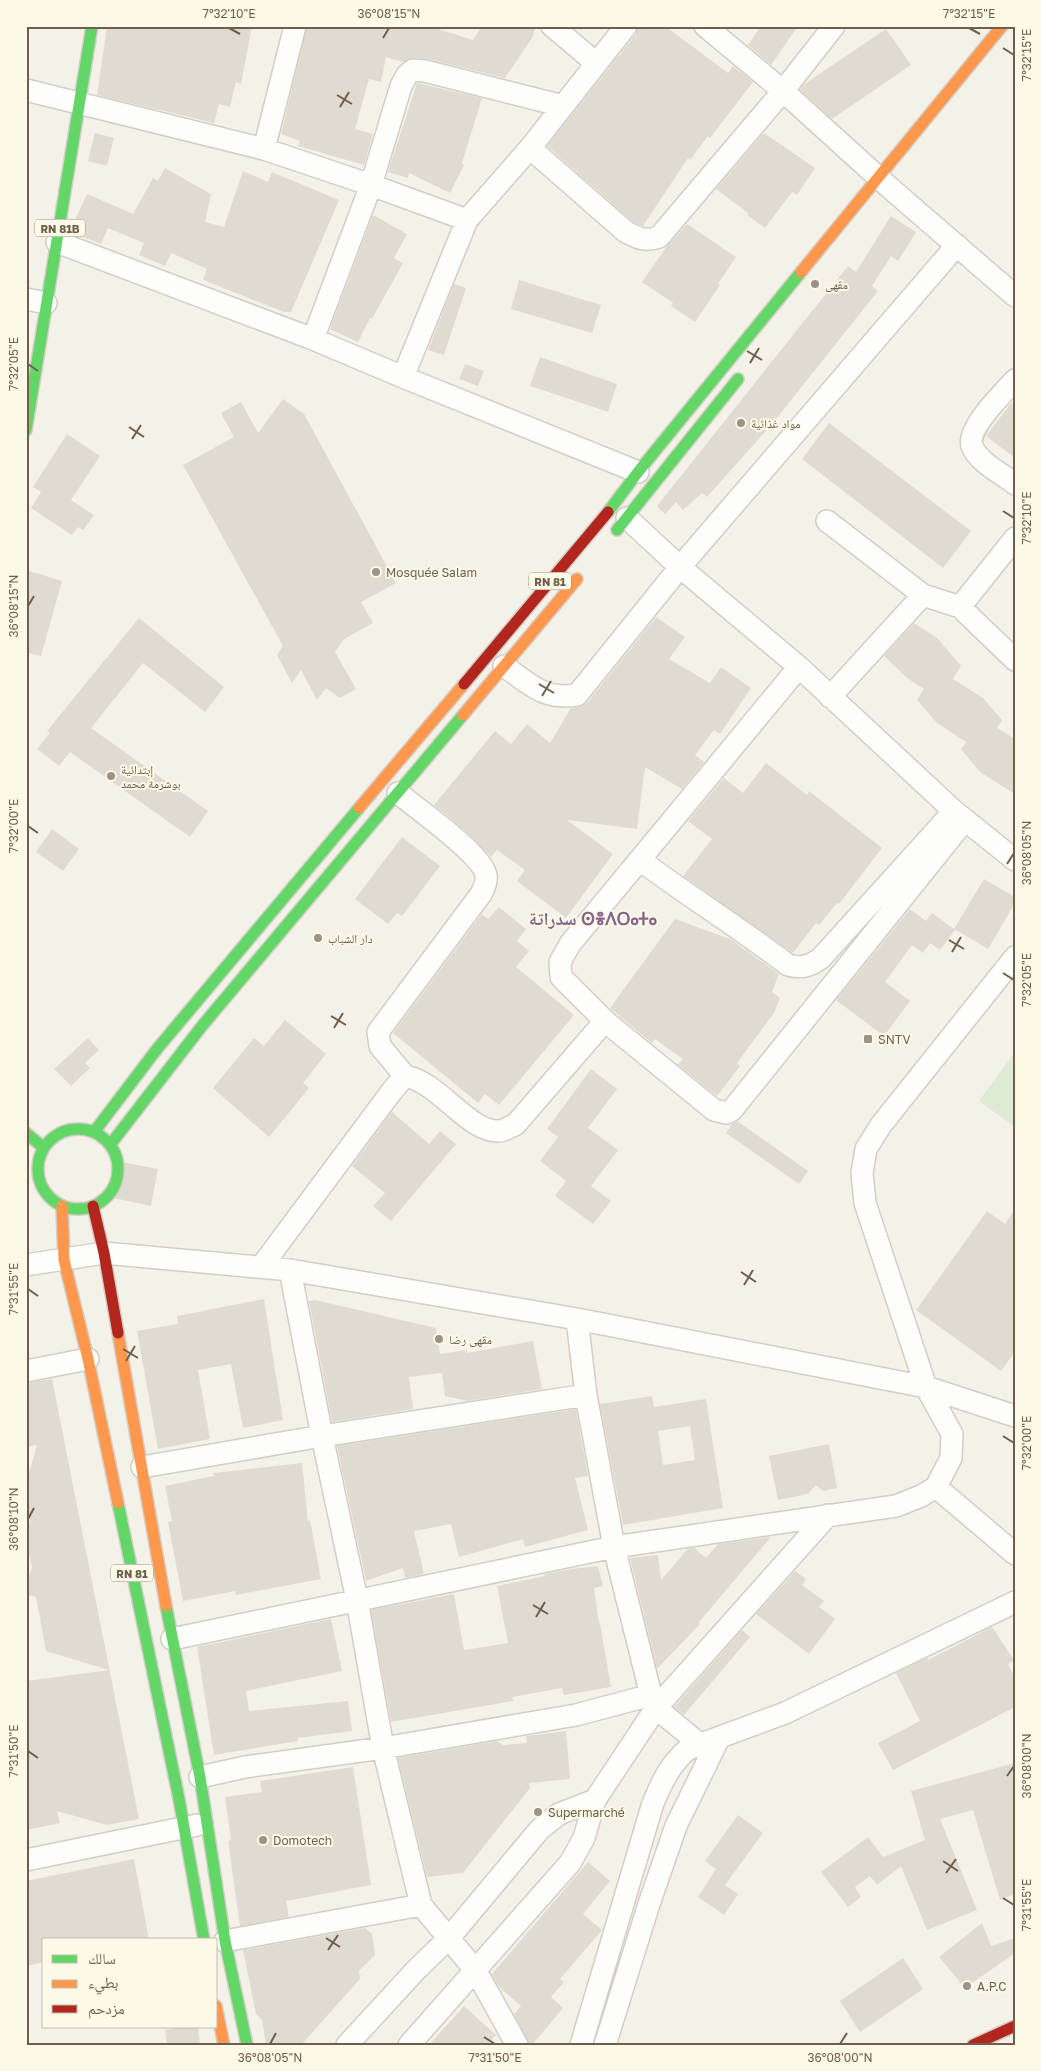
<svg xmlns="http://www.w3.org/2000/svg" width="1041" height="2071" font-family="'Golos Text','Noto Naskh Arabic','Noto Sans Tifinagh',sans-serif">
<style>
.green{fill:#ddead4}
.building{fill:#dfdbd0;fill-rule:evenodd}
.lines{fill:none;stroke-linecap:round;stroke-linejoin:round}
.street-casing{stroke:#d2cec5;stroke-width:24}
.fast-casing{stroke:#d3cec6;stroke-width:14}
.slow-casing{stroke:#d3cec6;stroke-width:14}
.jam-casing{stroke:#d3cec6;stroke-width:14}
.street{stroke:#fdfdfc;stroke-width:21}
.fast{stroke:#63d668;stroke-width:11}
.slow{stroke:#ff974d;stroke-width:11}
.jam{stroke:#b3261e;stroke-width:11}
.ticks{fill:none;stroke:#6e5f4c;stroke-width:2}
.poi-dot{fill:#9d9283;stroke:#fcf9e9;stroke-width:2}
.labels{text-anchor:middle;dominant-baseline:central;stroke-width:4;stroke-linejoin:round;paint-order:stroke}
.shield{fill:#fcf9e9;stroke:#998d7b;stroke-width:1}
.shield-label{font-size:11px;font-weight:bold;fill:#6e5f4c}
.poi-label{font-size:12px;fill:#6e5f4c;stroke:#fcf9e9;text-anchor:start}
.district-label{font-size:18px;font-weight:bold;fill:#85658a;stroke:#fcf9e9}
.neatline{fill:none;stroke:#6e5f4c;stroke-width:2}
.ticks-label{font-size:12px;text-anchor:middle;fill:#6e5f4c}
</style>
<rect width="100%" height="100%" fill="#f4f2e8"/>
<path class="green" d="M1015 1052V1127L979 1101Z"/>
<path class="building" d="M107 26H252L241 84 236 82 230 107 219 104 214 123 97 95Z
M307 26H429L473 40 482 26H536L532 38 505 78 428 59 414 58 403 62 386 57 381 82 369 79 355 129 373 134 364 165 298 146 300 141 281 134Z
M638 26H665L728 73 733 66 753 82 710 138 708 136 690 160 688 158 643 226 633 222 547 146 636 34Z
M761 26H798L771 65 748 45Z
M886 29 911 65 832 119 800 90 803 85Z
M417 83 482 98 462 163 464 165 450 193 409 173 408 178 388 172Z
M95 133 114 138 107 166 88 161Z
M764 133 815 168 797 195 792 192 765 228 747 215 748 213 716 189Z
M165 168 211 194 205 222 224 227 243 171 268 182 272 172 339 200 291 312H284L203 280 207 269 171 253 165 266 139 255 144 243 108 228 101 244 74 233 76 218 87 194 133 214 153 178 158 181Z
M373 215 407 234 394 258 403 263 372 319 370 318 358 342 330 329Z
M891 216 916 232 898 261 891 256 872 286 878 291 772 424 707 497 702 493 683 510 676 502 665 514 657 506 848 266 856 272Z
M687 224 736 257 718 284 720 285 695 322 671 306 673 303 642 282 667 246Z
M519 280 601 305 592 333 511 309Z
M454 284 466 288 444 355 428 350Z
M540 357 617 384 608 412 530 386Z
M465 364 484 371 478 386 459 379Z
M283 399 304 414 396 583 361 602 373 623 344 639 335 652 356 689 340 698 326 688 317 700 301 670 292 683 277 655 283 646 183 465 234 437 221 413 241 402 258 433Z
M1011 403 1015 406V458L986 436Z
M829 423 971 531 943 568 802 459Z
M67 434 100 456 71 500 94 515 83 530 78 527 72 535 31 508 41 492 33 487Z
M26 570 62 581 41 656 26 652Z
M656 617 685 637 669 659 710 683 721 667 751 688 720 734 714 730 695 755 704 762 682 789 645 767 637 829 567 820 613 854 566 918 517 881 525 870 497 850 491 857 469 834 434 805 495 731 511 744 527 724 550 743 571 708 582 706 587 703Z
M139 618 224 687 205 712 143 663 91 728 208 811 190 837 70 752 59 766 37 749 50 733 47 731Z
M914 623 937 638 961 666 953 679 983 698 1002 720 997 728 1015 739V794L980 772 961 749 966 742 937 723 917 700 924 689 907 678 884 656Z
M766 763 807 795 809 791 882 848 839 904 837 903 819 925 816 923 793 953 683 876 712 839 688 821 724 778 743 793Z
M52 829 79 849 63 871 36 852Z
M402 837 440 866 402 916 397 913 388 924 355 899Z
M984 879 1015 897V903L988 949 954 929Z
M499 907 526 929 517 941 529 951 516 967 574 1015 499 1105 485 1094 478 1103 393 1033 482 914 488 919Z
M910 909 926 921 932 913 955 930 940 950 930 943 923 953 912 945 885 982 910 1001 884 1036 836 1000Z
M675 919 730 939 779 974 772 992 780 998 774 1013 737 1063 740 1066 717 1096 678 1065 683 1059 655 1039 652 1043 610 1008Z
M285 1020 326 1054 303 1083 309 1088 269 1137 213 1088 254 1038 264 1046Z
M88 1038 99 1050 85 1063 90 1068 71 1086 54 1069Z
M591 1069 617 1089 588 1128 618 1150 591 1186 611 1201 593 1224 555 1196 566 1181 540 1161 558 1137 547 1129Z
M392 1112 429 1144 440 1131 456 1144 391 1221 373 1206 385 1193 352 1166Z
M737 1121 808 1171 799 1184 726 1133 732 1124Z
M121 1162 158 1169 151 1206 114 1198Z
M1015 1209V1352L1001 1371 916 1310 987 1211 1005 1224Z
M264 1299 283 1420 243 1428 231 1364 198 1370 210 1439 158 1449 137 1331 178 1324 177 1316Z
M315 1300 436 1328 440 1354 467 1350V1353L533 1341 542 1389 467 1401 445 1396 442 1373 409 1377 413 1409 332 1422 309 1301Z
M52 1379 139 1819 107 1825 57 1811 60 1823 26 1830V1681L109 1670 46 1651 36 1597 26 1594V1586L32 1567 26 1540V1524H30L26 1505V1484L37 1445 26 1447V1383Z
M652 1396 654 1407 706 1399 723 1508 623 1525 600 1404ZM690 1426 695 1460 663 1465 658 1431Z
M576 1409 588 1476 575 1478 588 1530 525 1547 523 1539 459 1557 451 1524 414 1531 424 1574 405 1578 403 1568 366 1581 337 1446Z
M829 1444 837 1488 823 1491 816 1485 808 1494 778 1500 769 1456Z
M302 1463 308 1521 310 1520 321 1579 236 1595 235 1591 183 1601 168 1522 172 1521 165 1486 214 1476 213 1473Z
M771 1537 699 1622 700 1624 657 1669 630 1558 658 1555 661 1580 688 1549 694 1548 706 1558 718 1544Z
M598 1566 603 1586 594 1588 599 1624 600 1623 611 1687 564 1695 562 1688 512 1697 513 1701 391 1722 371 1610 454 1594 464 1650 508 1643 497 1586 545 1576V1574L571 1569Z
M795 1571 806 1579 802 1585 824 1601 819 1607 835 1619 809 1654 756 1614Z
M331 1619 342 1671 246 1691 249 1711 348 1701 352 1731 298 1738V1741L214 1755 197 1647Z
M992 1627 1014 1660 1008 1664 1015 1678V1707L893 1770 878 1743 920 1721 896 1673 927 1658 928 1660Z
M742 1630 750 1637 684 1715 674 1707Z
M566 1731 570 1779 529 1783 530 1788 463 1873 427 1877 398 1758 497 1741 503 1745 527 1743 526 1736Z
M1015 1763V1894L1000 1900 973 1810 940 1819 977 1910 927 1930 901 1866 877 1885 870 1876 855 1887 861 1897 848 1907 821 1872 868 1837 883 1857 925 1840 911 1791Z
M353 1767 371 1885 286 1901 289 1917 240 1926 228 1841 231 1840 225 1797 262 1792 260 1781Z
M738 1815 763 1833 725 1885 738 1894 724 1915 698 1897 716 1869 705 1861Z
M134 1859 149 1940H44V1962L26 1966V1881Z
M588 1862 610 1881 583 1914 602 1930 560 1979 564 1982 551 1997 563 2008 532 2045H529L514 2014 521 2006 499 1987 492 1974Z
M982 1923 991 1946 1015 1938V1953L965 1988 939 1957Z
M365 1928 372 1934 375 1955 359 1971 360 1979 301 2045H266L262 2020 256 2014 243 1950Z
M903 1958 923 1989 860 2032 840 2001Z
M464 2006 496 2035 487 2045H429Z
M184 2027H198L200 2045H167L165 2030Z"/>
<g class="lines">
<defs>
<path id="street" d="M552 26 596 63
M705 26 783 91 890 188 1015 296
M26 90 264 149 371 185 467 220 403 377
M530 148 626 232C638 238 645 242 659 237L783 91 834 26
M264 149 295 26
M467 220 530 148 626 26
M57 242 313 339 403 377 638 472
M26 299 46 303
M313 339 371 185 401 86 407 75 413 70 425 71 563 106
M1015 380C1004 392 966 429 972 446 978 462 1002 474 1015 484
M627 518 680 567 799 667 954 811 1015 860
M827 521 923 595 960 607 1015 660
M960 607 1015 538
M504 666C530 684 543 700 577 695L680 567 957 245
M830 697 923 595
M398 793C416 808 482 854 486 875 487 882 484 888 481 894L378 1032 380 1046 405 1076
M640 860C688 896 740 928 788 965 802 969 810 966 821 958L954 811
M605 1021 561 977 560 962 570 944 799 667
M26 1265 104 1253 290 1270 577 1319 926 1387 1015 1416
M261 1267 392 1091 405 1076C439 1082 467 1131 498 1131 504 1131 510 1127 516 1124L605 1021 714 1110 726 1113 732 1110 965 820
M290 1270 322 1436 357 1600 383 1748 421 1905 476 1971 517 2045
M577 1319 586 1395 614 1547 651 1695 656 1708 708 1751
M26 1371 88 1359
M142 1467 322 1436 586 1395
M936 1487 1015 1554
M172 1639 614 1547 896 1506 921 1496 936 1487 951 1458 952 1434 926 1387 865 1203 862 1173 866 1149 881 1125 1015 957
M200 1777 245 1767 383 1748 576 1715 651 1695
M26 1860 197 1825
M225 1941 421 1905
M347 2045 416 1970 449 1938 540 1829 559 1814 595 1800
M409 2045 570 1863 584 1838 595 1800 656 1708 828 1515
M581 2045 653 1803C662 1782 670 1764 688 1749L785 1713 1015 1602
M605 2045 649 1904 676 1826 718 1740"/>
<path id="fast" d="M26 430 92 26
M608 512 638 472 801 272
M617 530 738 379
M38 1169a40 40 0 1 1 80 0a40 40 0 1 1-80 0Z
M94 1132 157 1049 359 808
M26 1133 44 1148
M110 1145 202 1026 463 715
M118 1503 179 1799 204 1940
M166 1606 200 1777 225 1941 247 2045"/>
<path id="slow" d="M801 272 1002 26
M463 715 577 579
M359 808 464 684
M62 1206 64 1260 88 1359 118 1503
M118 1333 166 1606
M216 2006 224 2045"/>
<path id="jam" d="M464 684 608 512
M93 1206 104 1253 118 1333
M973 2045 1015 2026"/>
</defs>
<use href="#street" class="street-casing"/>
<use href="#fast" class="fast-casing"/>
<use href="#slow" class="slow-casing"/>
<use href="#jam" class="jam-casing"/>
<use href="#street" class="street"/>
<use href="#fast" class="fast"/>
<use href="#slow" class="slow"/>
<use href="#jam" class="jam"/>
</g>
<path class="ticks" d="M229 28 240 34M969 28 980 34M383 38 389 28M1003 48 1014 55M337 95 352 104M340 107 349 92M747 351 762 360M750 363 759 348M28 364 38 371M129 427 144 437M132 439 141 425M1003 511 1014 518M28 606 34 596M539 684 554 693M542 696 551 681M28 826 38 833M1007 864 1014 853M949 940 964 949M952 952 961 937M1003 973 1014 980M331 1016 346 1025M334 1028 343 1013M741 1272 756 1282M744 1285 753 1270M28 1289 38 1296M123 1349 138 1358M126 1361 135 1346M1003 1436 1014 1443M28 1519 34 1508M533 1605 548 1614M536 1617 545 1602M28 1751 38 1758M1007 1776 1014 1766M943 1861 958 1871M946 1873 956 1859M1003 1898 1014 1905M326 1938 340 1947M328 1950 338 1935M484 2037 495 2044M270 2044 276 2033M840 2044 847 2033"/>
<g class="poi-dot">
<circle cx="815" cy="284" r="5"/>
<circle cx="741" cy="423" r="5"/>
<circle cx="376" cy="572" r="5"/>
<circle cx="111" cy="776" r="5"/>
<circle cx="318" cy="938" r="5"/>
<rect x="863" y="1034" width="10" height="10" rx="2.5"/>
<circle cx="439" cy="1339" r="5"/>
<circle cx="538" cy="1812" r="5"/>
<circle cx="263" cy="1840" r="5"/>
<circle cx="967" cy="1986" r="5"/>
</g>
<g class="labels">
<g class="shield">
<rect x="35" y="219.5" width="50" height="17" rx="4"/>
<rect x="529" y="572.5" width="42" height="17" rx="4"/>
<rect x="111" y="1564.5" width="42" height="17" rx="4"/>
</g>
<g class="shield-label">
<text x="60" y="228">RN 81B</text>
<text x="550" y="581">RN 81</text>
<text x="132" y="1573">RN 81</text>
</g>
<g class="poi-label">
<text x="825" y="284">مقهى</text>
<text x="751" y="423">مواد غذائية</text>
<text x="386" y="572">Mosquée Salam</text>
<text x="121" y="769">إبتدائية<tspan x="121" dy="14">بوشرمة محمد</tspan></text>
<text x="328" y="938">دار الشباب</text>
<text x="878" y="1039">SNTV</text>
<text x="449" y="1339">مقهى رضا</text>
<text x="548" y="1812">Supermarché</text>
<text x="273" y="1840">Domotech</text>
<text x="977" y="1986">A.P.C</text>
</g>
<g class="district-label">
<text x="593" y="918">سدراتة ⵙⴻⴷⵔⴰⵜⴰ</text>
</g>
</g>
<rect width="1041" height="2071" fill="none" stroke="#fcf9e9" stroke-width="55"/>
<rect x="42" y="1938" width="175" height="90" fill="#fcf9e9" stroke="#c3bbaa"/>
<rect x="52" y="1955" width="25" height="8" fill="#63d668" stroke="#c3bbaa"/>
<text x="88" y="1964" font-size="15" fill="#6e5f4c">سالك</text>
<rect x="52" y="1980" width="25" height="8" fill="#ff974d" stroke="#c3bbaa"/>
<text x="88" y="1988" font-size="15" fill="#6e5f4c">بطيء</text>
<rect x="52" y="2005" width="25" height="8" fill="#b3261e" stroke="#c3bbaa"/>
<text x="88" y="2014" font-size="15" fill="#6e5f4c">مزدحم</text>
<rect x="28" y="28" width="986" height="2016" class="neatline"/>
<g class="ticks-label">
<text x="229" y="18">7°32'10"E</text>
<text x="389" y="18">36°08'15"N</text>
<text x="969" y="18">7°32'15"E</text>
<text transform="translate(1027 55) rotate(-90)" y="4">7°32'15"E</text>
<text transform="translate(14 364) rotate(-90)" y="4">7°32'05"E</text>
<text transform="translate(1027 518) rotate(-90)" y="4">7°32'10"E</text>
<text transform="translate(14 606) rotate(-90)" y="4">36°08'15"N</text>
<text transform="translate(14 826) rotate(-90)" y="4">7°32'00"E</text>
<text transform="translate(1027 853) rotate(-90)" y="4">36°08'05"N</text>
<text transform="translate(1027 980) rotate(-90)" y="4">7°32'05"E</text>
<text transform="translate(14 1289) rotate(-90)" y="4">7°31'55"E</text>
<text transform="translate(1027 1443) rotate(-90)" y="4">7°32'00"E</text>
<text transform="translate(14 1519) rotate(-90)" y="4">36°08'10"N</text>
<text transform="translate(14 1751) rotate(-90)" y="4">7°31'50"E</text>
<text transform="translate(1027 1766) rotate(-90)" y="4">36°08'00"N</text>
<text transform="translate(1027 1905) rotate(-90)" y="4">7°31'55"E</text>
<text x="270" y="2062">36°08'05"N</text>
<text x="495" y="2062">7°31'50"E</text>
<text x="840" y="2062">36°08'00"N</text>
</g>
</svg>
